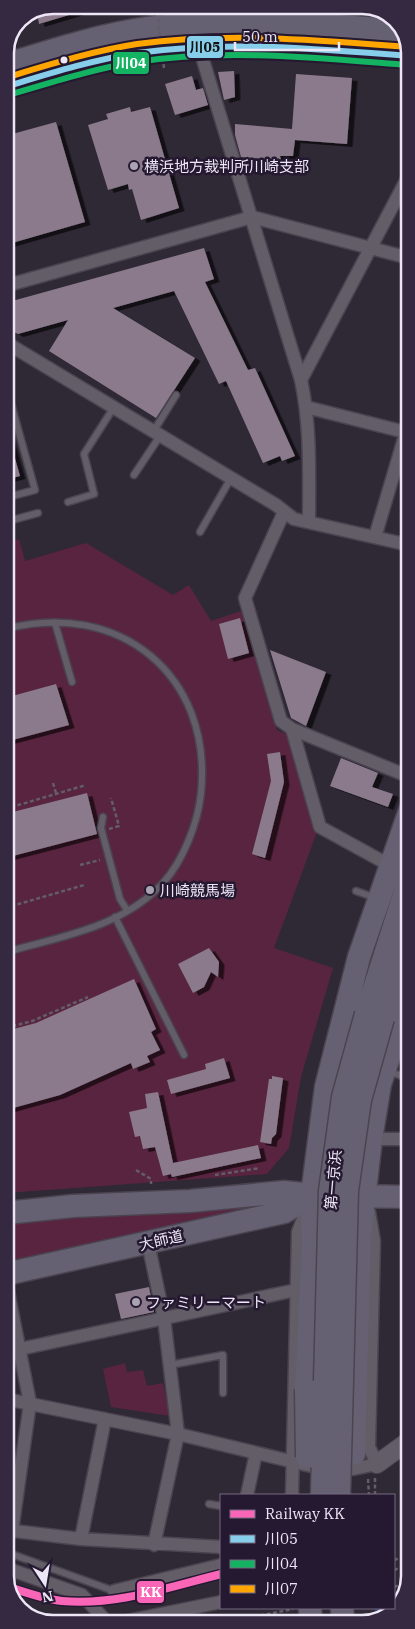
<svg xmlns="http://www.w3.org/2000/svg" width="415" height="1629" font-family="'IBM Plex Serif','Noto Sans JP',serif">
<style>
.green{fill:#59243f}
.water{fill:#20437f}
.pier{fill:#2f2835}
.building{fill:#8a7a8c;filter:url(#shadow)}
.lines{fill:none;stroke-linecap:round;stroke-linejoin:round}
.lane-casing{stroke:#4b4450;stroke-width:9}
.street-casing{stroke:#4b4450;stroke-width:15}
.secondary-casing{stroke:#4b4450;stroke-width:20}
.highway-casing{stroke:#4b4450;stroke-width:25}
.path{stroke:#625d66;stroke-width:2.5;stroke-dasharray:4 2.5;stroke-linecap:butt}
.lane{stroke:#625d67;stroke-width:6}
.street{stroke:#625d67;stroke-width:12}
.secondary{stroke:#625d67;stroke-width:18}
.highway{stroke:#666172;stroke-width:22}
.highway-bridge-casing{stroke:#4b4450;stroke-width:25;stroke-linecap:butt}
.path-bridge{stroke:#625d66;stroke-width:2.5;stroke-dasharray:4 2.5;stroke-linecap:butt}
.highway-bridge{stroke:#666172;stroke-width:22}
.bus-1-casing{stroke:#251931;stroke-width:10}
.bus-2-casing{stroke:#251931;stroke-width:10}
.bus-3-casing{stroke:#251931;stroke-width:10}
.bus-1{stroke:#87ceeb;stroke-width:6}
.bus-2{stroke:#13b361;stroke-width:6}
.bus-3{stroke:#ffa500;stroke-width:6}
.rail-1-casing{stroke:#251931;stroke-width:11}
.rail-1{stroke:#fa66b7;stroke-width:8}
.bus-dot{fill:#ede6f6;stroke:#251931;stroke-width:2}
.poi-dot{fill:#aaa4b2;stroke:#251931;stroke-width:2}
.labels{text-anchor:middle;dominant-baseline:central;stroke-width:5;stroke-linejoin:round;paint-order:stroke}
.poi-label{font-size:15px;fill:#ede6f6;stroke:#251931;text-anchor:start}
.street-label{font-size:15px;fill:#ede6f6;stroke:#251931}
.rim{fill:none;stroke:#ede6f6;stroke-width:2.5}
.line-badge{stroke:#251931;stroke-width:2}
.badge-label{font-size:14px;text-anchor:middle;font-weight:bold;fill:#fff}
.pale-badge-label{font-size:14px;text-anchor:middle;font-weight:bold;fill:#111}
</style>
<defs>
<filter id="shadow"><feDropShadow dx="5.5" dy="3" stdDeviation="0" flood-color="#0009"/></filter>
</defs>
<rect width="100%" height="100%" fill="#2f2835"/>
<path class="green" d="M19 539 25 561 86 543 173 595 189 585 211 621 241 611 277 730 290 736 317 832 274 948 333 968 301 1077 289 1148 267 1174 6 1193 5 543Z
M261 1204 263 1213 6 1268V1221Z
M125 1363 127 1372 143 1370 147 1386 163 1383 170 1416 111 1407 103 1369Z"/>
<path class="water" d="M405 1590 398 1608 371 1623H294L375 1608H394V1593Z"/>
<path class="pier" d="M366 1608H375L376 1621 371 1623H295L294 1621Z"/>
<path class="building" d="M52 5H91L92 8 39 24 37 12Z
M234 71 235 97 224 100 218 72Z
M296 74 352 78 347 144 295 140 293 156H280L281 160 241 157 235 135V124L292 129Z
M192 76 196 90 203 88 208 105 175 115 165 84Z
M130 107 131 112 150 107 179 208 141 220 132 189 129 190 128 184 108 190 88 125 108 119 106 114Z
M56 122 85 222 5 245V136Z
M204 248 214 279 205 282 248 370 255 368 295 456 282 461 280 456 263 463 226 381 219 384 174 291 113 308 195 358 156 418 49 351 68 320 18 334 5 327V303Z
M8 434 20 476 5 480V435Z
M240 618 249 653 228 659 219 624Z
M270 650 326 672 306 726 291 718Z
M56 684 69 725 5 742V698Z
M280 752 284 782 265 858 252 854 271 781 267 754Z
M341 758 378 773 372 787 393 794 388 807 330 786Z
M87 793 97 834 5 858V814Z
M209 948 219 962 218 977 211 972 204 987 193 993 178 964Z
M134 979 156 1029 151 1032 160 1050 147 1056 150 1062 133 1069 131 1063 60 1095 6 1110V1031L36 1023Z
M224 1058 230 1078 171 1094 167 1080 206 1069 205 1064Z
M272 1076 283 1078 276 1134 272 1138 271 1144 260 1142 269 1079H272Z
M158 1092 173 1163 258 1145 261 1158 172 1177 171 1174 163 1176 155 1147 143 1149 140 1136 135 1137 129 1112 147 1108 145 1094Z
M149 1287 154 1312 121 1319 115 1294Z"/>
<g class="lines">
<defs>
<path id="lane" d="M5 382 35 490 5 498
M153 432 176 395
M134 475 160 436
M68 502 94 494 84 454 114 407
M5 522 38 513
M200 532 231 478
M55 623 72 682
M5 629C119 599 213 675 201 793 198 823 183 861 163 883 123 927 60 937 6 952
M103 817 101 828 120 899 127 910
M356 891 376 898
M115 917 184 1055
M388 1071 410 1079
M170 1365 223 1355V1393
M209 1504 221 1506
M6 1552 114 1591"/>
<path id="street" d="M304 23 305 5
M199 47 301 380C311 427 309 474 309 522
M5 286 252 217 409 258
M5 342 276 505 294 519 409 545
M301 380 409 175
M306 407 409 433
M284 512 245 598 281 721 292 729 410 777
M375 537 409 422
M292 729 320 827 391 866
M371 1139H410
M148 1243 164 1318 178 1434 154 1545
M6 1281 30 1403 12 1531
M20 1349 296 1290
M6 1399 178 1434 315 1467
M335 1468 353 1469 377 1464 369 1447 374 1241 369 1212
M247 1495 256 1453
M292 1495 298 1232 307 1209
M6 1530 81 1539 221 1547
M81 1539 105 1419
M6 1568 82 1595 109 1624
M114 1591 221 1565
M112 1624 221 1602"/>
<path id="secondary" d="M191 5 197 34
M377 1464 410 1440"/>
<path id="highway" d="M5 65C53 50 99 35 149 28 233 16 318 24 403 31
M5 87C55 72 104 56 156 51 241 41 325 50 409 56
M366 1014 410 876
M383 1018 410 940
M6 1213 73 1206 190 1201 284 1192 312 1195 410 1197
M6 1274 284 1212 312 1195
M306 1389 313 1244 312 1195 326 1087 359 957 410 810
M354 1454 360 1234 371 1139 380 1084 410 994
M310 1608 311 1623
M342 1608 343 1623"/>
</defs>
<use href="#lane" class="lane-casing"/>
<use href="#street" class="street-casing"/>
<use href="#secondary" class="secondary-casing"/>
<use href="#highway" class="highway-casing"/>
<path class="path" d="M53 783 56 793
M11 794 15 806
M5 809 86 785
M109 829 119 826 111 798
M80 865 100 860
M5 908 84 885
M6 1028 32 1021 88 997
M136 1170 151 1179V1184
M215 1175 260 1168
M375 1478V1495
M368 1479 369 1495
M394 1560 410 1555
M394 1570 410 1564
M394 1587 408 1582
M222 1623 293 1609"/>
<use href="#lane" class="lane"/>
<use href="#street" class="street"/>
<use href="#secondary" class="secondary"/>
<use href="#highway" class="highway"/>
<defs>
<path id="highway-bridge" d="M306 1389 307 1457
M322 1495 330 1191 343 1097 366 1014
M339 1495 347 1191 360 1100 383 1018"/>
</defs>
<use href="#highway-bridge" class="highway-bridge-casing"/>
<path class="path-bridge" d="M164 68 157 9 187 5"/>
<use href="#highway-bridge" class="highway-bridge"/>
<defs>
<path id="bus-1" d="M5 87C48 74 92 60 137 53 227 40 319 49 409 56"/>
<path id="bus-2" d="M8 95C50 83 92 69 136 62 226 48 318 58 408 65"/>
<path id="bus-3" d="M5 78C48 65 92 51 137 44 228 32 318 40 409 47"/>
</defs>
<use href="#bus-1" class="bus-1-casing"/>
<use href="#bus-2" class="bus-2-casing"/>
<use href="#bus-3" class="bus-3-casing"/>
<use href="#bus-1" class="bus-1"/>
<use href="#bus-2" class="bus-2"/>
<use href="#bus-3" class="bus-3"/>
<defs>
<path id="rail-1" d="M6 1586C24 1592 43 1599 62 1601 116 1606 169 1587 221 1574"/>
</defs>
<use href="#rail-1" class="rail-1-casing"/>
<use href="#rail-1" class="rail-1"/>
</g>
<circle class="bus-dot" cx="64" cy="60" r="4.5"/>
<g class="poi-dot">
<circle cx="134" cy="166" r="5"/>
<circle cx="150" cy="890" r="5"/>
<circle cx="136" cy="1302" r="5"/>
</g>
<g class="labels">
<g class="poi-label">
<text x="144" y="166">横浜地方裁判所川崎支部</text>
<text x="160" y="890">川崎競馬場</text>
<text x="146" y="1302">ファミリーマート</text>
</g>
<g class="street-label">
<text transform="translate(333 1180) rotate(-85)">第一京浜</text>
<text transform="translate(161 1240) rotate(-13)">大師道</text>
</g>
</g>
<path d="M0 0H415V1629H0ZM53 14H362A39 39 0 0 1 401 53V1576A39 39 0 0 1 362 1615H53A39 39 0 0 1 14 1576V53A39 39 0 0 1 53 14Z" fill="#352941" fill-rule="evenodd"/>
<path class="rim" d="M53 14H362A39 39 0 0 1 401 53V1576A39 39 0 0 1 362 1615H53A39 39 0 0 1 14 1576V53A39 39 0 0 1 53 14Z"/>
<g class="line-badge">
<rect x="186" y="35" width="38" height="24" rx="5" fill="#87ceeb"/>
<rect x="112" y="51" width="38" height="24" rx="5" fill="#13b361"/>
<rect x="136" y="1580" width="29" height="24" rx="5" fill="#fa66b7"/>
</g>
<g class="badge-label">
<text x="131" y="68">川04</text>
<text x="151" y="1597">KK</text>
</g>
<g class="pale-badge-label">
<text x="205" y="52">川05</text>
</g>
<rect x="220" y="1494" width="175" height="115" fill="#251931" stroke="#756b80"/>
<rect x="230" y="1510" width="25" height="8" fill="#fa66b7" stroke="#756b80"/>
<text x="265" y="1519" font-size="15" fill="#ede6f6">Railway KK</text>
<rect x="230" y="1535" width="25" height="8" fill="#87ceeb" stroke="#756b80"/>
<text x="265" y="1544" font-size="15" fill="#ede6f6">川05</text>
<rect x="230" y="1560" width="25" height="8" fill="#13b361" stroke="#756b80"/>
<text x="265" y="1569" font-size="15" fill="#ede6f6">川04</text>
<rect x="230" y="1585" width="25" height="8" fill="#ffa500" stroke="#756b80"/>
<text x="265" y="1594" font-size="15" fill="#ede6f6">川07</text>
<g transform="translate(45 1584) rotate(168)" stroke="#251931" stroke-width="4" paint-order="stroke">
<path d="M0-4L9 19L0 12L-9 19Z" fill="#ede6f6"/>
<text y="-8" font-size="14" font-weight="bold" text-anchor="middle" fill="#ede6f6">N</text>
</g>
<path d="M235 42v8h104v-8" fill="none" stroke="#ede6f6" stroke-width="2.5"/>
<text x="242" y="42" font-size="15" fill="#ede6f6" stroke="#251931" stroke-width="4" paint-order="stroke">50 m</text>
</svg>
